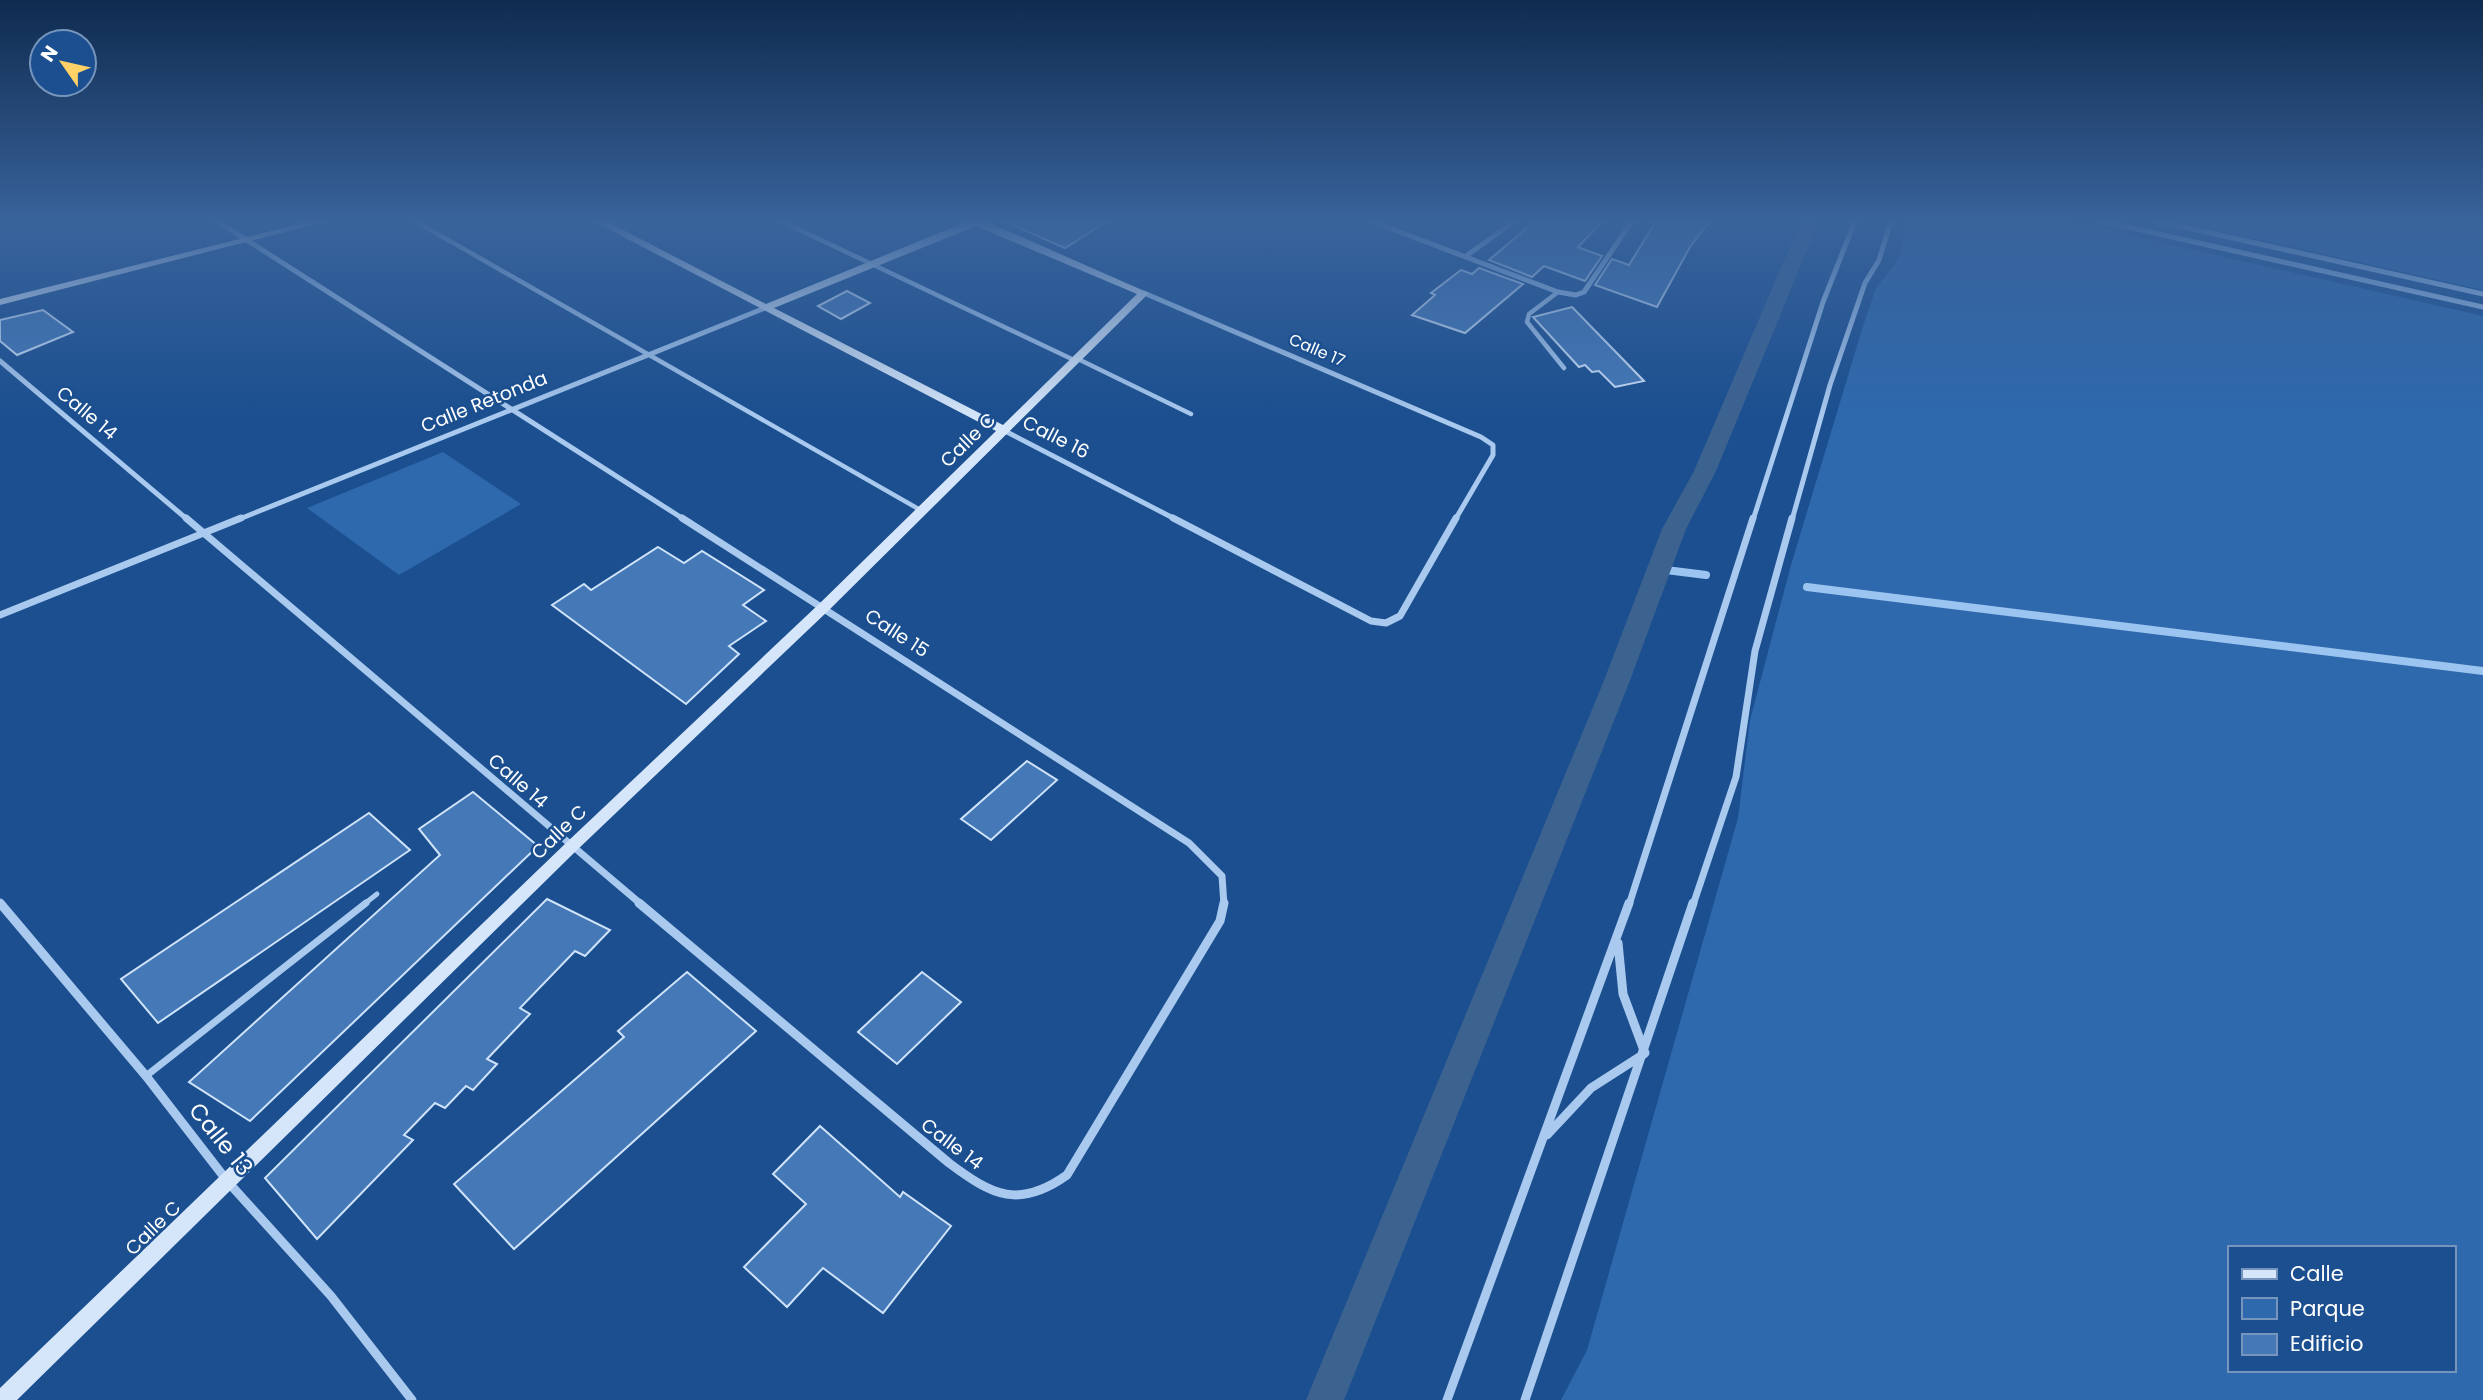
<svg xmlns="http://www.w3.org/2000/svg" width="2483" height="1400" font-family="Poppins,sans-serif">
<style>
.green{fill:#2e69ad;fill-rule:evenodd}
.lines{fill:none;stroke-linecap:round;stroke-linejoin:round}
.stream{stroke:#9cc4f0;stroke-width:8}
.canal{fill:#3c6290;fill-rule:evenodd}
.building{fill:#4478b7;stroke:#cfe3fa;stroke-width:2}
.lane-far2{stroke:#a9c9ee;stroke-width:4.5}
.lane-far1{stroke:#a9c9ee;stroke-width:5}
.lane{stroke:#a9c9ee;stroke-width:7}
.street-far2{stroke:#a9c9ee;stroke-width:5}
.street-far1{stroke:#a9c9ee;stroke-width:7}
.street{stroke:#a9c9ee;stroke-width:9}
.secondary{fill:#d6e6fa;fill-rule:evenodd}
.labels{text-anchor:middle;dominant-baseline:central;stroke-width:5;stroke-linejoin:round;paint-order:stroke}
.far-street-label{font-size:16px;fill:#fff;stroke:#1b4f8f}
.street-label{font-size:19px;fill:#fff;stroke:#1b4f8f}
.near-street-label{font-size:23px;fill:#fff;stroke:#1b4f8f}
</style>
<rect width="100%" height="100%" fill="#1b4f8f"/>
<path class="green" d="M1909 221H2067L2483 316V1400H1561L1587 1350 1738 818 1750 720 1791 565 1863 326 1876 288 1896 263ZM2229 1248H2453V1370H2229Z
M2177 221H2483V290Z
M443 452 521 504 399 575 307 508Z"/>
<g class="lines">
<path class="stream" d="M1658 569 1706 575
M1807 587 2483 671"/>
<path class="canal" d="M1801 221H1819L1716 471 1686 529 1629 683 1344 1400H1306L1603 683 1662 529 1694 471Z"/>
</g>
<path class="building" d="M1003 221H1108L1065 248Z
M1535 221H1603L1578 247 1602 256 1585 281 1544 266 1532 277 1489 260Z
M1656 221H1710L1690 247 1657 307 1595 285 1612 259 1629 265Z
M1479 268 1523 284 1465 333 1412 315 1435 295 1431 293 1461 270 1472 274Z
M847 291 870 303 841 319 818 306Z
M1572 307 1644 381 1615 387 1599 371 1592 372 1585 365 1579 367 1533 317Z
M43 310 73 332 17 355 0 341V320Z
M658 547 684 563 702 551 764 590 743 605 766 621 729 646 739 654 686 704 552 605 584 584 591 590Z
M1027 761 1057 780 991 840 961 819Z
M473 792 538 846 250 1121 189 1082 440 855 419 829Z
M369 813 410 850 158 1023 121 979Z
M547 899 610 930 585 956 575 951 520 1008 530 1014 487 1059 497 1064 473 1090 466 1086 445 1108 435 1103 404 1135 413 1140 317 1239 265 1178Z
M687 972 756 1031 514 1249 454 1184 624 1037 618 1031Z
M922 972 961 1002 897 1064 858 1032Z
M820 1126 900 1197 903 1192 951 1226 883 1313 823 1268 787 1307 744 1267 806 1204 773 1174Z"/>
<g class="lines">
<path class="lane-far2" d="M415 221 922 511
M781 221 1076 361
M1558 292 1529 314 1527 322 1564 368
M1078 359 1191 414"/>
<path class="lane-far1" d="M363 905 377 894"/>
<path class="lane" d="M146 1076 366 903"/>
<path class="street-far2" d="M217 221 685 520
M1371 221 1558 292 1576 295 1584 292 1632 221
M2101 221 2483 307
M2157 221 2483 294
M1466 256 1515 221
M1144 293 1481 437 1493 445V455L1455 520
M0 361 188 520
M1005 431 1177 520
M237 520 765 308
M1753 520 1823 302 1855 221
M1792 520 1830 385 1865 283 1879 260 1891 221"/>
<path class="street-far1" d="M186 518 642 905
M682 518 1189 843 1222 876 1224 905
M1173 518 1371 621 1386 623 1400 616 1456 518
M0 615 241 518
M1629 905 1753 518
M1693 905 1736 777 1755 651 1792 518"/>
<path class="street" d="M0 903 146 1076 228 1182 331 1296 412 1400
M639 903 949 1163C993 1196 1019 1209 1067 1175L1220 921 1224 903
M1618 943 1623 994 1645 1053
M1547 1135 1591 1088 1644 1054
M1447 1400 1629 903
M1525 1400 1693 903"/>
<path class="secondary" d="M311 221H328L0 305V299Z
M593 221H606L766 304 968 221H985L1149 293 829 610 576 851 17 1400H0V1388L566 843 819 604 996 431ZM976 226 1137 294 1003 425 774 308Z"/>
</g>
<linearGradient id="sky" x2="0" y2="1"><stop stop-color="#0f2b4f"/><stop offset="0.53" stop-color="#39639b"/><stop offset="1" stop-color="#39639b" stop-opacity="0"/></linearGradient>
<rect width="2483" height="417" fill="url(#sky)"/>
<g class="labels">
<g class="far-street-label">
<text transform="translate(1317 350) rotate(23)">Calle 17</text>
</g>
<g class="street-label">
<text transform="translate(484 402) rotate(-22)">Calle Retonda</text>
<text transform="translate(87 413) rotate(40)">Calle 14</text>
<text transform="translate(1056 437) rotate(27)">Calle 16</text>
<text transform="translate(968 440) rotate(-44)">Calle C</text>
<text transform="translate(897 633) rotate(33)">Calle 15</text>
<text transform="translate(518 781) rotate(41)">Calle 14</text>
<text transform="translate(559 832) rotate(-44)">Calle C</text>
<text transform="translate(952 1144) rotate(37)">Calle 14</text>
<text transform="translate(153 1228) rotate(-44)">Calle C</text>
</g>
<g class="near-street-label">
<text transform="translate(221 1139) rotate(51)">Calle 13</text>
</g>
</g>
<rect x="2228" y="1246" width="228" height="126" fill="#1b4f8f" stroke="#7695bc" stroke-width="2"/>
<rect x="2242" y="1269" width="35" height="10" fill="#d6e6fa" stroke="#7695bc" stroke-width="2"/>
<text x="2290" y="1281" font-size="21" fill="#ffffff">Calle</text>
<rect x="2242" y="1298" width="35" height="21" fill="#2e69ad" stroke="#7695bc" stroke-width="2"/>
<text x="2290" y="1316" font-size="21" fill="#ffffff">Parque</text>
<rect x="2242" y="1334" width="35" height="21" fill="#4478b7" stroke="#7695bc" stroke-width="2"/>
<text x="2290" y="1351" font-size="21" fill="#ffffff">Edificio</text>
<g transform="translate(63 63) rotate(304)"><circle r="33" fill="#1b4f8f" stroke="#7695bc" stroke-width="2"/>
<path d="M0-5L12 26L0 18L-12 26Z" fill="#ffd166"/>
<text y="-10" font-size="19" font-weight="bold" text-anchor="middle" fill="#ffffff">N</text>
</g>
</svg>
